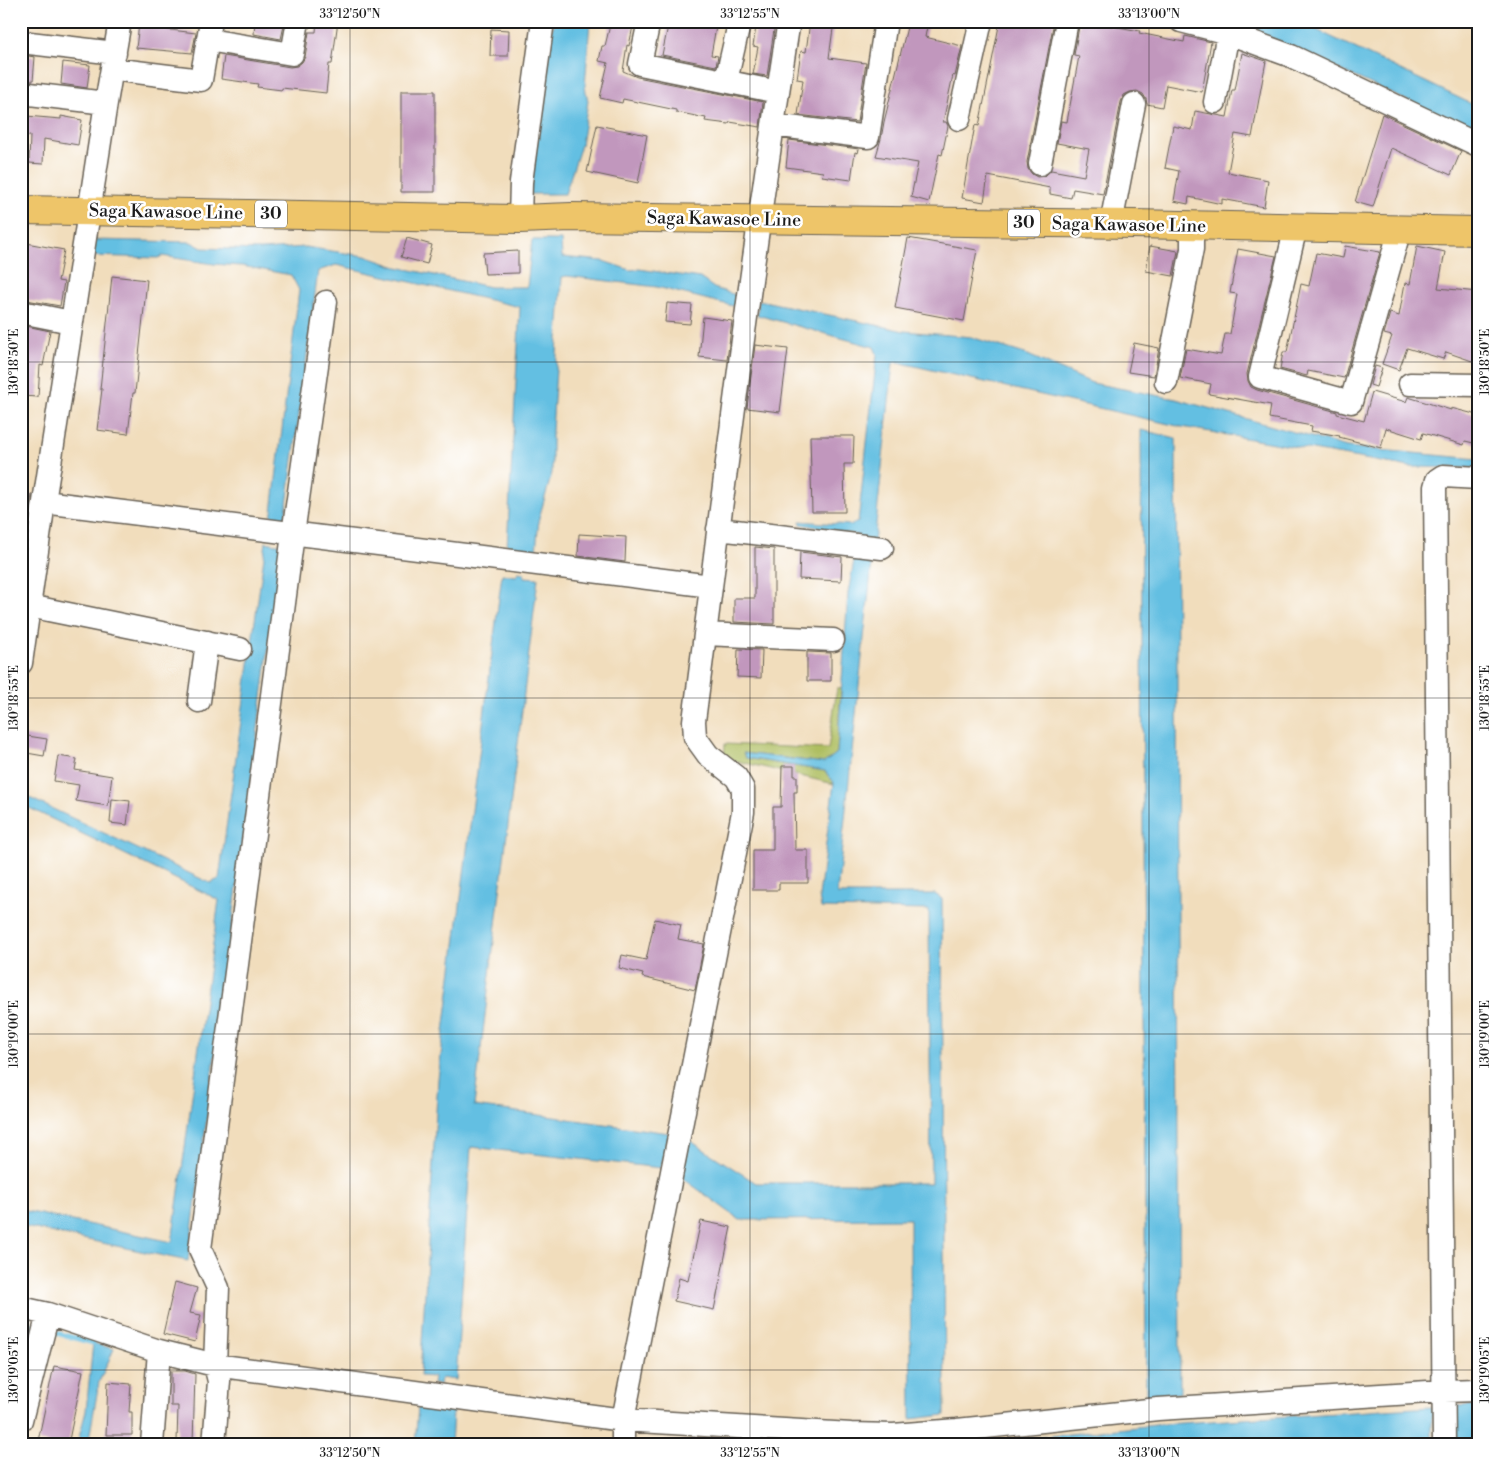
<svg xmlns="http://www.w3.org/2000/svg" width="1499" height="1466" font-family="'Libre Bodoni',serif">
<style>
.green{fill:#aebe61;stroke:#656d3e}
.water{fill:#64bfe2;stroke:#406e7f}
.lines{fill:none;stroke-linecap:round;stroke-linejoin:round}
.stream{stroke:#64bfe2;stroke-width:5}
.building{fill:#c197bd}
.minor-casing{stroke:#676054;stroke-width:25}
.major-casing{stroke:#676054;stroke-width:30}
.minor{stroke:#fff;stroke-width:22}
.major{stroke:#eec569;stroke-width:28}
.ticks{fill:none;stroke:#1c1c1c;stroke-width:1;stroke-opacity:0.45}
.labels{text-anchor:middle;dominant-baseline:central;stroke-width:5;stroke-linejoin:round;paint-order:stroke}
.shield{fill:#fff;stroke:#606060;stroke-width:1}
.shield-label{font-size:16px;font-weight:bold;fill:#1c1c1c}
.street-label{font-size:18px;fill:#1c1c1c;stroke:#fff}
.neatline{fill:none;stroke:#1c1c1c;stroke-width:2}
.ticks-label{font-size:12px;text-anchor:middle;fill:#1c1c1c}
</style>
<rect width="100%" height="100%" fill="#fff"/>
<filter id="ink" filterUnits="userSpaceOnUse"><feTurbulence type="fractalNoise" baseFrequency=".02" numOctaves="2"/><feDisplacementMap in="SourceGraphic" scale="10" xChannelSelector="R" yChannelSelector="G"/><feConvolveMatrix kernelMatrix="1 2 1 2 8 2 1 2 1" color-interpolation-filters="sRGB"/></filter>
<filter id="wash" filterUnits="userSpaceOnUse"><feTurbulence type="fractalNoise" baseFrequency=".0096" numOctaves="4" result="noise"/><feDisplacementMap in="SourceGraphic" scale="20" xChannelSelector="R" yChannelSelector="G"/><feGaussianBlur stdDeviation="1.12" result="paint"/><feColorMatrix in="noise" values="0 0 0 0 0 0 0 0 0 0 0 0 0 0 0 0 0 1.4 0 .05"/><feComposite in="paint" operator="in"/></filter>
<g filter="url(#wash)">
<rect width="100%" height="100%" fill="#f1ddbc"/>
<path class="green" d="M837 688H841L837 753 824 763 743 753 746 758 825 771 834 784 724 758 725 744 828 749Z"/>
<path class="water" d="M555 21H590L585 87 588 101 581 145 565 194H530L551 32Z
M1220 21H1298L1478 107V133L1250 29Z
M93 240 191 242 202 248 260 250 305 247 365 256 397 267 490 287H527L532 240H561L562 257 603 261 630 270 639 269 700 278 714 288 742 297 741 308 657 287 567 276 562 277 552 431V473L539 518 536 552 507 548 520 307 336 265 318 271 285 520H271L299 290 291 275 242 266 214 264 162 256 158 258 91 256Z
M759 300 904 331 971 337 1028 355 1092 383 1176 399 1347 447 1478 459V468L1410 467 1182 427 897 362 893 363 837 894H935L942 899 945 1415 911 1419 910 1219 740 1220 681 1177 689 1140 756 1183H931L929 910 821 908 819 896 834 783 825 771 746 758 743 753 824 763 837 753 848 593 855 555 857 535 801 524 800 521 850 525 858 522 877 354 874 347 757 315Z
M1141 430 1176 438 1180 1393 1146 1395Z
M266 542 282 545 188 1261 21 1226V1210L172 1242 219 900 21 804V794L210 883 219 879Z
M518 572 524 573V577L538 578 474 1106 669 1133 661 1168 471 1147 456 1380 441 1378 440 1385 433 1384 434 1377 420 1376 438 1079 502 574 516 576Z
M21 1318 33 1322 37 1330 21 1394Z
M93 1343 114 1349 99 1382 88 1445H77L86 1411Z
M432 1402 438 1403V1409L453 1411 451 1445H415L418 1407 431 1408Z
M1478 1405V1440L1454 1441 1455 1406Z
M1432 1407V1441L1371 1445H966L1165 1424Z"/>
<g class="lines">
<path class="stream" d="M53 1332 93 1343"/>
</g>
<g id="blocks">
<path class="building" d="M255 21H285L281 39 254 34Z
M317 21H338L332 64H329L326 93 282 88V90L257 87 258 84 221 79 224 56 290 67 297 66 302 62 305 57 309 32H316Z
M611 21H634L629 46 627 45 623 71 637 77 763 102 760 127 730 122 729 124 705 121 706 118 676 112V110L623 99 622 103 600 98 608 63 599 61 602 46H605Z
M669 21H717L711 55 718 56 716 66 662 55Z
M757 21 775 23 767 76 753 74 758 47 753 46Z
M810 21H834L829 58 866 63 857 122 798 115 803 80 797 79 801 51 806 52Z
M1000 21H1054L1027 162 1028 169 1032 174 1037 177 1045 176 1051 170 1084 176 1089 149 1057 143 1061 121 1067 122 1079 56 1074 55 1080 21H1108L1107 25 1140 31 1139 33 1184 42 1185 36 1211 42 1202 92 1166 85 1162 107 1147 104 1146 99 1143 94 1137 91 1130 92 1124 95 1121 102 1103 194 1073 189 1071 198 1050 194V188L988 176 984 202 962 198 975 125 979 126Z
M908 23 927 27 925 37 962 46 955 76 953 75 943 122H946L948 126 942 155 939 154 929 202 911 197 918 163 876 156 881 139 884 122Z
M139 24 162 26V29L196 33 192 53 136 48Z
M491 29 509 30 508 56H490Z
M1242 53 1266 61 1252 137 1235 134 1228 172 1268 180 1264 207 1222 199V204L1189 197 1188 204 1174 201 1179 171 1165 168 1173 126 1192 130 1195 111 1227 117 1232 90H1235Z
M21 55 35 57 33 81 21 80Z
M63 62 90 65 87 88 61 84Z
M401 91H435V192H401Z
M1382 114 1461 151 1451 175 1391 148 1373 207 1355 202Z
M26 116 61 119V116L82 120 78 145 44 139 43 164 29 163 30 136 24 135Z
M597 125 647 135 638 183 587 172Z
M789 140 859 149 858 153 855 152 851 180 822 176 823 172 786 167Z
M407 238 432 245 427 264 401 257Z
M908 238 977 250 964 321 895 308Z
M21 242 64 250 58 281 64 282 60 306 21 299Z
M1150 246 1178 251 1173 276 1146 271Z
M1345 246 1380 252 1344 378 1308 371 1307 376 1280 369 1283 352H1287L1301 284 1309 286 1316 253 1343 258Z
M1417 246 1445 252 1438 288 1478 292V363L1446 352 1443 359 1407 348 1399 370 1382 364 1392 336 1384 334 1390 313 1399 316 1405 283 1410 284Z
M1238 249 1276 256 1247 374 1248 381 1251 387 1257 390 1337 412V414L1364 421 1372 392 1406 402 1408 397 1451 410V408L1478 415V444L1465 441 1464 445 1423 433 1421 439 1386 428 1381 448 1339 437 1340 436 1311 431 1312 426 1269 418 1271 405 1209 394 1211 384 1180 378 1186 349 1221 355 1225 334H1230L1237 294 1230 293Z
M518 251V273L485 274 483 253Z
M112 276 147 280 135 393H133L128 434 97 430 102 389H100Z
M667 303 692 305 690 324 665 322Z
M703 317 732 321 727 360 699 357Z
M21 325 50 331 43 366 40 365 38 397 21 396Z
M1134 343 1159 348 1154 376 1128 372Z
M755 345 788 349 780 412 747 408Z
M1375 366 1382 368 1376 387 1370 385Z
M810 436H854L853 464H844L845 512H812Z
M21 493 32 495 28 520 21 519Z
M579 534 626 537 625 562 578 556Z
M755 547 774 549V624L734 622V598H755Z
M800 552 842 557 841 581 799 579Z
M738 649 762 650 761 678 737 677Z
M807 652 831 653V681H807Z
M21 735 47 739 44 756 21 752Z
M58 756 77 759 75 770 112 776 108 806 76 801 79 785 54 781Z
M782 766H794V776H797V792H794L795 850H808V883H779V890H753V850H773V807H781Z
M112 799 130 801 127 825 110 823Z
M655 919 681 925 678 939 704 944 695 990 642 977 643 974 619 968 622 955 646 960Z
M701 1221 731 1227 714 1310 674 1301 679 1278 688 1281Z
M175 1282 197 1288 190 1313 201 1315 195 1342 163 1334Z
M54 1366 83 1371 68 1445H58L38 1441Z
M171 1371H185L195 1374 193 1443 177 1442 178 1406H171Z
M108 1382 131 1384 129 1412H132V1435H106Z"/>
</g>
</g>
<g filter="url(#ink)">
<use href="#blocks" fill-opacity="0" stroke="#676054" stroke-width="1"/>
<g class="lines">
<defs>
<path id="minor" d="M649 21 640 64 778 92
M1181 21 1228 33 1291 56 1478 145
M208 40 292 54 298 21
M21 42 115 53
M112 69 201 80 211 21
M726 81 739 24
M21 93 106 103
M1215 102 1228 33
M959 119 981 21
M773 125 868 137 886 21
M1040 164 1067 21
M520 219 521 182 543 21
M1111 224 1134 104
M1296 227 1260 377 1351 402 1400 229
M21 312 71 322
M1166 382 1192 249V225
M1410 384 1478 385
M44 502 711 586
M718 529 882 548
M29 606 240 649
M705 634 833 640
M21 663 44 502 106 103 120 21
M199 701 207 642
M21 1308 48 1314 159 1351 215 1365 623 1420 851 1434 893 1435 957 1430 1158 1409 1444 1391 1478 1390
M21 1420 48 1314
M152 1445 159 1351
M214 1445 219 1381 215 1365 218 1288 200 1249 293 534 326 302
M623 1445V1420L743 812V789L736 777 708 755 695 737 694 721C724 487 752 254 789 21
M1444 1445 1435 487 1437 480 1443 476 1478 478"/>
<path id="major" d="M21 210 520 219 571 217 1133 224 1478 231"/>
</defs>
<use href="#minor" class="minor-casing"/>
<use href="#major" class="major-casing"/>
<use href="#minor" class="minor"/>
<use href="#major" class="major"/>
</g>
</g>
<path class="ticks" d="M350 21V1445M750 21V1445M1149 21V1445M21 26H1478M21 362H1478M21 698H1478M21 1034H1478M21 1370H1478"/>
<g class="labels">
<g class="shield">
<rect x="255" y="200.5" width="32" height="27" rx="4"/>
<rect x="1008" y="209.5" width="32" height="27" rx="4"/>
</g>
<g class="shield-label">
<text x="271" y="214">30</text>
<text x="1024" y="223">30</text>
</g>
<g class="street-label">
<text transform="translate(166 212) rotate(1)">Saga Kawasoe Line</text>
<text transform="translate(724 219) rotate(1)">Saga Kawasoe Line</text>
<text transform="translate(1129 225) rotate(1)">Saga Kawasoe Line</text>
</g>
</g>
<rect width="1499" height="1466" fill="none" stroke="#fff" stroke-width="55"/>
<rect x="28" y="28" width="1444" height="1410" class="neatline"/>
<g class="ticks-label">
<text x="350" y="18">33°12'50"N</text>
<text x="750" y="18">33°12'55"N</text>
<text x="1149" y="18">33°13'00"N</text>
<text transform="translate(1485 362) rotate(-90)" y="4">130°18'50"E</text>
<text transform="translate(14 362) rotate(-90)" y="4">130°18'50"E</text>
<text transform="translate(1485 698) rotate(-90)" y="4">130°18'55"E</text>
<text transform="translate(14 698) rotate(-90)" y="4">130°18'55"E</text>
<text transform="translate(1485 1034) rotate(-90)" y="4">130°19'00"E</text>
<text transform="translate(14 1034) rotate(-90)" y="4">130°19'00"E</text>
<text transform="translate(14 1370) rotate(-90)" y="4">130°19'05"E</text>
<text transform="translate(1485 1370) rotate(-90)" y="4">130°19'05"E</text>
<text x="350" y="1457">33°12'50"N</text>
<text x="750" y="1457">33°12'55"N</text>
<text x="1149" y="1457">33°13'00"N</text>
</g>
</svg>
